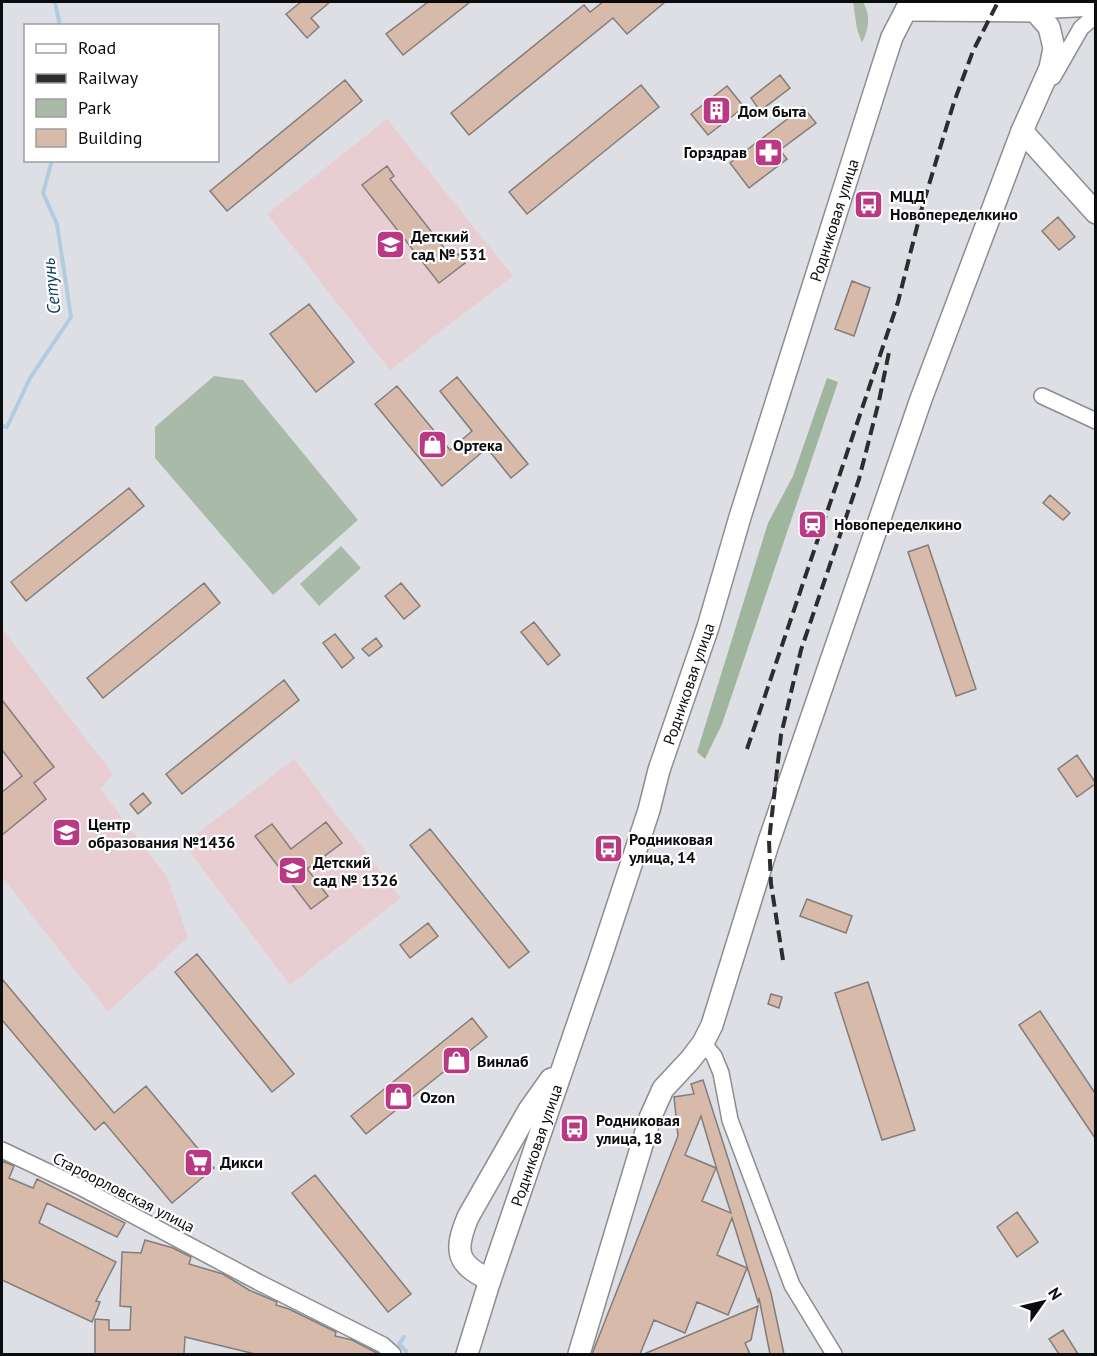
<svg xmlns="http://www.w3.org/2000/svg" width="1097" height="1356" font-family="'PT Sans',sans-serif">
<style>
.education{fill:#e8ced2}
.green{fill:#aabaa8}
.forest{fill:#9fb59d}
.lines{fill:none;stroke-linecap:round;stroke-linejoin:round}
.stream{stroke:#b0cce0;stroke-width:4}
.building{fill:#d7baa9;stroke:#827d7a;stroke-width:1.5;fill-rule:evenodd}
.street-casing{stroke:#8b8d91;stroke-width:18}
.secondary-casing{stroke:#8b8d91;stroke-width:24}
.street{stroke:#fff;stroke-width:15}
.secondary{stroke:#fff;stroke-width:21}
.rail{stroke:#2c2d2f;stroke-width:4;stroke-dasharray:12 6;stroke-linecap:butt}
.labels{text-anchor:middle;dominant-baseline:central;stroke-width:4.5;stroke-linejoin:round;paint-order:stroke}
.poi-label{font-size:16px;font-weight:bold;fill:#0b0c0e;stroke:#fff;text-anchor:start}
.street-label{font-size:16px;fill:#0b0c0e;stroke:#fff}
.water-label{font-size:18px;font-style:italic;fill:#0d3d5b;stroke:#fff}
</style>
<rect width="100%" height="100%" fill="#dddfe4"/>
<path class="education" d="M387 119 513 276 390 370 267 214Z
M2 629 113 774 100 789 167 877 188 937 108 1012 2 877Z
M294 759 401 898 290 985 184 844Z"/>
<path class="green" d="M853 2H863C871 16 869 28 862 43L857 29Z
M214 376 243 380 358 520 273 595 155 458V427Z
M341 546 361 568 319 606 300 584Z"/>
<path class="forest" d="M827 378 838 382 722 724 705 759 697 752 768 523 793 476Z"/>
<g class="lines">
<path class="stream" d="M55 2 60 26
M2 426 7 427 30 378 71 317 57 224 43 193 52 160
M404 1337 399 1344 406 1351"/>
</g>
<path class="building" d="M301 2H330L311 18 319 27 307 38 286 14Z
M428 2H470L403 55 386 34Z
M603 2H665L627 34 613 18 469 135 451 113 584 5 590 12Z
M780 75 790 88 760 111 751 98Z
M345 80 362 101 227 211 210 191Z
M641 85 659 107 527 214 509 192Z
M727 86 744 107 708 135 691 114Z
M803 107 816 123 780 150 787 159 749 188 730 163Z
M387 166 394 176 390 179 452 258 458 254 465 263 439 283 362 185Z
M1058 217 1075 237 1059 250 1042 231Z
M852 281 870 288 854 336 835 329Z
M309 304 354 362 316 392 270 334Z
M457 377 528 464 511 478 487 448 442 486 375 404 397 386 450 450 472 431 440 391Z
M129 488 144 506 26 601 11 582Z
M1050 495 1070 513 1063 520 1043 503Z
M928 545 976 689 956 696 908 552Z
M204 583 220 603 103 698 87 678Z
M401 583 420 606 404 619 385 596Z
M534 622 560 655 548 665 521 632Z
M335 634 354 658 342 668 323 643Z
M376 638 382 646 369 656 362 649Z
M284 680 299 700 182 794 166 774Z
M2 700 54 767 34 783 46 799 2 835V792L22 776 2 750Z
M1077 755 1095 782V784L1077 797 1058 769Z
M143 793 151 803 138 814 130 804Z
M326 822 342 843 307 869 328 896 311 909 255 836 272 824 291 849Z
M430 829 529 952 509 968 410 845Z
M807 899 852 916 846 933 800 916Z
M428 923 438 936 410 958 400 945Z
M197 954 294 1074 272 1092 175 972Z
M2 979 114 1113 146 1086 214 1168 172 1203 104 1122 95 1130 2 1020Z
M868 982 915 1130 882 1140 835 993Z
M771 994 782 997 779 1008 768 1004Z
M1040 1011 1095 1093V1138L1019 1025Z
M472 1018 487 1037 366 1134 351 1116Z
M703 1080 771 1293 784 1354H770L759 1298 758 1302 732 1218 717 1255 747 1268 728 1315 697 1302 685 1333 654 1320 640 1354H592L678 1136 674 1097 694 1094 691 1084ZM701 1116 717 1170 731 1213 702 1201 716 1168 685 1155Z
M2 1161 14 1166 9 1178 33 1188 37 1179 125 1223 117 1237 47 1203 39 1223 116 1262 96 1301 100 1302 92 1322 2 1280Z
M315 1175 411 1294 388 1312 292 1193Z
M1017 1212 1038 1242 1017 1257 997 1227Z
M145 1240 173 1248 191 1257 189 1264 223 1274 249 1290 277 1302 276 1305 289 1309 336 1332 335 1336 352 1340 379 1354H255L185 1337 184 1354H95V1319L109 1320V1330H130L131 1307 120 1306 122 1252 141 1253Z
M758 1306 751 1340 745 1343 750 1354H644Z
M1063 1330 1078 1354H1059L1049 1339Z"/>
<g class="lines">
<defs>
<path id="street" d="M1035 11 1096 8
M1053 77 1081 28 1096 15
M1042 396 1096 421
M703 1043 714 1056 721 1073 730 1120 792 1285 834 1354
M2 1150 80 1187 258 1282 383 1345 393 1354"/>
<g id="secondary">
<path d="M1022 131 1096 213"/>
<path d="M490 1280C456 1264 454 1251 468 1217L529 1110 551 1079"/>
<path id="s1" d="M467 1354 490 1280 600 959 649 810 659 770 708 627 740 517 881 71 892 37 906 10"/>
<path d="M579 1354 650 1118 663 1089 690 1060 703 1043 712 1025 769 841 921 399 1022 131 1050 68 1054 48 1049 27 1035 11 906 10"/>
</g>
</defs>
<use href="#street" class="street-casing"/>
<use href="#secondary" class="secondary-casing"/>
<use href="#street" class="street"/>
<use href="#secondary" class="secondary"/>
<path class="rail" d="M747 749 898 302 921 211 954 102 973 51 998 2
M783 960 771 884 769 841 781 735 801 650 859 479 879 401 889 352"/>
</g>
<defs>
<symbol id="building-square" viewBox="-11 -11 22 22"><rect x="-9" y="-9" width="18" height="18" rx="4" fill="#b93985" stroke="#fff"/><path d="M-4-6H4V6H1V3H-1V6H-4ZM-2.5-4.3h1.7v1.8h-1.7ZM.8-4.3h1.7v1.8H.8ZM-2.5-1h1.7V.8h-1.7ZM.8-1h1.7V.8H.8Z" fill="#fff"/></symbol>
<symbol id="pharmacy-square" viewBox="-11 -11 22 22"><rect x="-9" y="-9" width="18" height="18" rx="4" fill="#b93985" stroke="#fff"/><path d="M-2-6h4v4h4v4h-4v4h-4v-4h-4v-4h4Z" fill="#fff"/></symbol>
<symbol id="bus-square" viewBox="-11 -11 22 22"><rect x="-9" y="-9" width="18" height="18" rx="4" fill="#b93985" stroke="#fff"/><path d="M-5-6H5V4H4V6H2V4H-2V6H-4V4H-5ZM-3.5-4V0h7V-4ZM-3.5 1.2v1.5H-2V1.2ZM2 1.2v1.5H3.5V1.2Z" fill="#fff"/></symbol>
<symbol id="school-square" viewBox="-11 -11 22 22"><rect x="-9" y="-9" width="18" height="18" rx="4" fill="#b93985" stroke="#fff"/><path d="M0-5L7-2L0 1L-7-2ZM-4 1L0 2.5L4 1V4Q0 6-4 4Z" fill="#fff"/></symbol>
<symbol id="shop-square" viewBox="-11 -11 22 22"><rect x="-9" y="-9" width="18" height="18" rx="4" fill="#b93985" stroke="#fff"/><path d="M-5-2.5h2.3a2.7 3.5 0 0 1 5.4 0H5L5.5 6h-11ZM-1.5-2.5h3a1.5 2.3 0 0 0-3 0Z" fill="#fff"/></symbol>
<symbol id="station-square" viewBox="-11 -11 22 22"><rect x="-9" y="-9" width="18" height="18" rx="4" fill="#b93985" stroke="#fff"/><path d="M-3-6H3Q5-6 5-4V2Q5 4 3 4L4.5 6H3L1.5 4h-3L-3 6H-4.5L-3 4Q-5 4-5 2V-4Q-5-6-3-6ZM-3.5-4v3h7v-3ZM-3.5 1v1.5H-2V1ZM2 1v1.5H3.5V1Z" fill="#fff"/></symbol>
<symbol id="supermarket-square" viewBox="-11 -11 22 22"><rect x="-9" y="-9" width="18" height="18" rx="4" fill="#b93985" stroke="#fff"/><path d="M-6-5.5h2.5l.6 2H6L4.5 2H-2.5L-4.4-4H-6ZM-1.5 3.2a1.3 1.3 0 1 0 .1 0ZM3 3.2a1.3 1.3 0 1 0 .1 0Z" fill="#fff"/></symbol>
</defs>
<g fill-rule="evenodd">
<use href="#building-square" x="700" y="94" width="33" height="33"/>
<use href="#pharmacy-square" x="752" y="136" width="33" height="33"/>
<use href="#bus-square" x="852" y="188" width="33" height="33"/>
<use href="#school-square" x="374" y="228" width="33" height="33"/>
<use href="#shop-square" x="416" y="428" width="33" height="33"/>
<use href="#station-square" x="796" y="508" width="33" height="33"/>
<use href="#school-square" x="50" y="816" width="33" height="33"/>
<use href="#bus-square" x="592" y="832" width="33" height="33"/>
<use href="#school-square" x="276" y="854" width="33" height="33"/>
<use href="#shop-square" x="440" y="1044" width="33" height="33"/>
<use href="#shop-square" x="382" y="1080" width="33" height="33"/>
<use href="#bus-square" x="558" y="1112" width="33" height="33"/>
<use href="#supermarket-square" x="182" y="1146" width="33" height="33"/>
</g>
<g class="labels">
<g class="poi-label">
<text x="738" y="111">Дом быта</text>
<text x="747" y="152" text-anchor="end">Горздрав</text>
<text x="890" y="196">МЦД<tspan x="890" dy="18">Новопеределкино</tspan></text>
<text x="411" y="236">Детский<tspan x="411" dy="18">сад № 531</tspan></text>
<text x="453" y="445">Ортека</text>
<text x="834" y="524">Новопеределкино</text>
<text x="88" y="824">Центр<tspan x="88" dy="18">образования №1436</tspan></text>
<text x="629" y="839">Родниковая<tspan x="629" dy="18">улица, 14</tspan></text>
<text x="313" y="862">Детский<tspan x="313" dy="18">сад № 1326</tspan></text>
<text x="477" y="1061">Винлаб</text>
<text x="420" y="1097">Ozon</text>
<text x="596" y="1120">Родниковая<tspan x="596" dy="18">улица, 18</tspan></text>
<text x="220" y="1162">Дикси</text>
</g>
<g class="street-label">
<text stroke="none"><textPath href="#s1" startOffset="1192">Родниковая улица</textPath></text>
<text stroke="none"><textPath href="#s1" startOffset="706">Родниковая улица</textPath></text>
<text stroke="none"><textPath href="#s1" startOffset="220">Родниковая улица</textPath></text>
<text transform="translate(124 1192) rotate(27)">Староорловская улица</text>
</g>
<g class="water-label">
<text transform="translate(51 286) rotate(-96)">Сетунь</text>
</g>
</g>
<rect width="1097" height="1356" fill="none" stroke="#0b0c0e" stroke-width="6"/>
<rect x="24" y="24" width="195" height="138" fill="#ffffff" stroke="#9d9e9f" stroke-width="1.5"/>
<rect x="36" y="44" width="30" height="9" fill="#ffffff" stroke="#9d9e9f" stroke-width="1.5"/>
<text x="78" y="54" font-size="18" fill="#0b0c0e">Road</text>
<rect x="36" y="74" width="30" height="9" fill="#2c2d2f" stroke="#9d9e9f" stroke-width="1.5"/>
<text x="78" y="84" font-size="18" fill="#0b0c0e">Railway</text>
<rect x="36" y="99" width="30" height="18" fill="#aabaa8" stroke="#9d9e9f" stroke-width="1.5"/>
<text x="78" y="114" font-size="18" fill="#0b0c0e">Park</text>
<rect x="36" y="129" width="30" height="18" fill="#d7baa9" stroke="#9d9e9f" stroke-width="1.5"/>
<text x="78" y="144" font-size="18" fill="#0b0c0e">Building</text>
<g transform="translate(1043 1302) rotate(56)" stroke="#ffffff" stroke-width="4.5" paint-order="stroke">
<path d="M0-4.5L10 22L0 15L-10 22Z" fill="#0b0c0e"/>
<text y="-9" font-size="16" font-weight="bold" text-anchor="middle" fill="#0b0c0e">N</text>
</g>
</svg>
